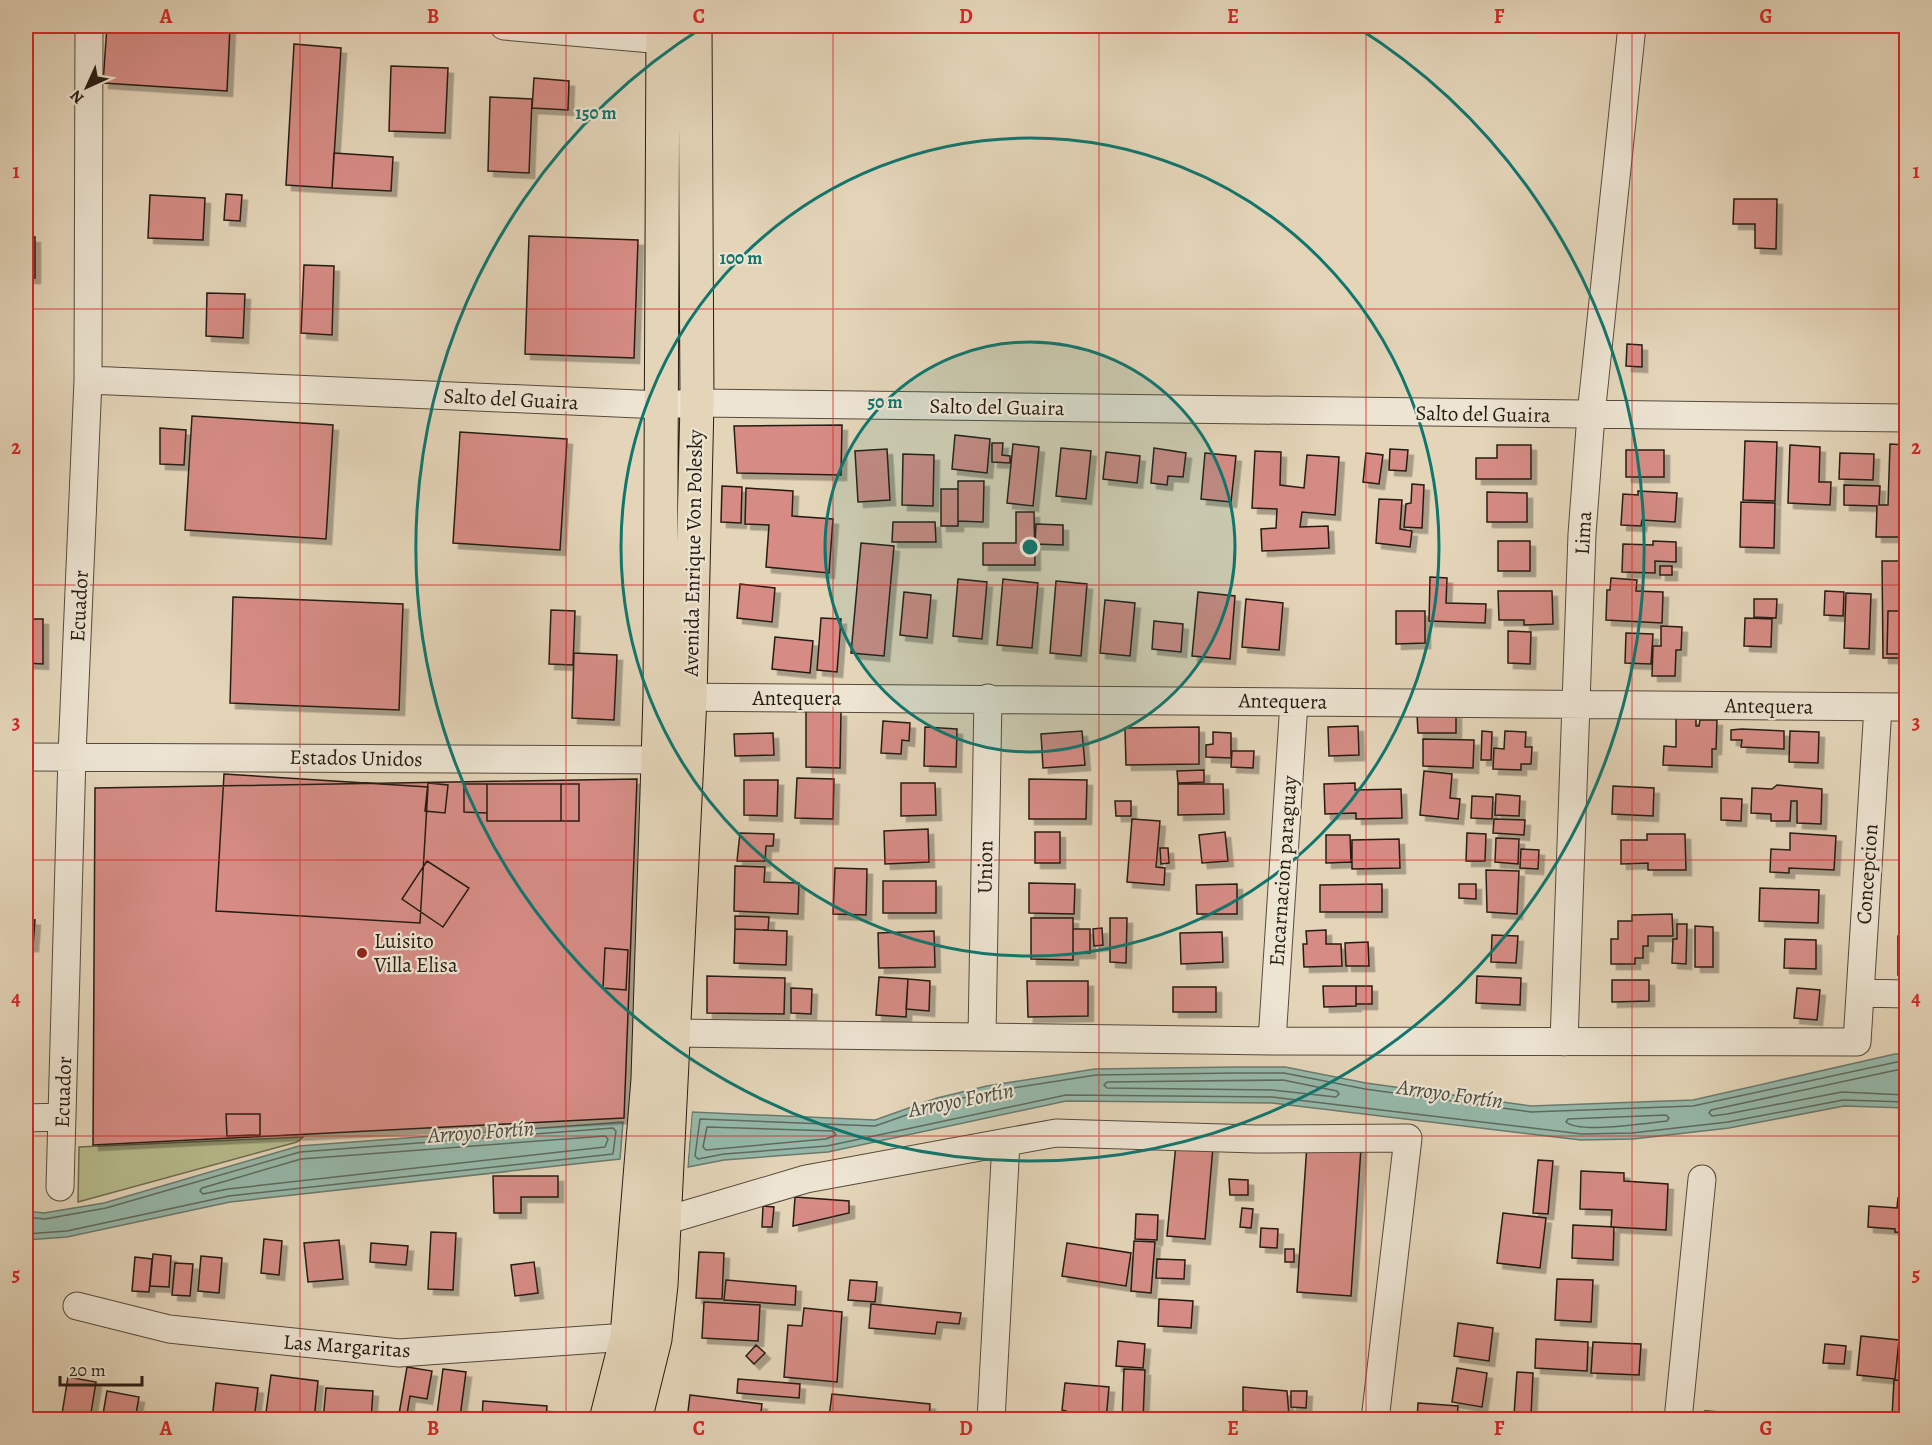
<svg xmlns="http://www.w3.org/2000/svg" width="1932" height="1445" font-family="Alegreya,serif">
<style>
.green{fill:#b7bc8d;stroke:#6f6c50;stroke-width:1.5}
.water{fill:#96b9ab;stroke:#6a7a6e;stroke-width:1.5}
.pier{fill:#e4d5b9}
.lines{fill:none;stroke-linecap:round;stroke-linejoin:round}
.shore{stroke:#5e6a5e;stroke-width:1.5}
.building{fill:#d68c85;stroke:#271c12;stroke-width:1.5;filter:url(#shadow)}
.minor-casing{stroke:#564a3c;stroke-width:29}
.major-casing{stroke:#271c12;stroke-width:35}
.minor{stroke:#ede4d2;stroke-width:27}
.major{stroke:#e4d5b9;stroke-width:33}
.grid{fill:none;stroke:#d62828;stroke-width:1.5;stroke-opacity:0.55}
.ring{fill:none;stroke:#0f766e;stroke-width:3}
.poi-dot{fill:#8f2418;stroke:#ede4d2;stroke-width:2}
.labels{text-anchor:middle;dominant-baseline:central;stroke-width:4.5;stroke-linejoin:round;paint-order:stroke}
.street-label{font-size:21px;fill:#271c12;stroke:#ede4d2}
.poi-label{font-size:21px;fill:#271c12;stroke:#ede4d2;text-anchor:start}
.water-label{font-size:22px;font-style:italic;fill:#484b40;stroke:#ede4d2}
.centre{fill:#0f766e;stroke:#ede4d2;stroke-width:3}
.ring-label{font-size:18px;text-anchor:middle;font-weight:bold;fill:#0f766e;stroke:#ede4d2;stroke-width:4.5;stroke-linejoin:round;paint-order:stroke}
.neatline{fill:none;stroke:#d62828;stroke-width:2}
.grid-label{font-size:20px;text-anchor:middle;font-weight:bold;fill:#d62828}
</style>
<defs>
<filter id="shadow"><feDropShadow dx="5.5" dy="5.5" stdDeviation="0" flood-color="#0004"/></filter>
</defs>
<rect width="100%" height="100%" fill="#e4d5b9"/>
<filter id="stains"><feTurbulence type="fractalNoise" baseFrequency=".00333" numOctaves="4"/><feColorMatrix values="0 0 0 0 .2 0 0 0 0 .09 0 0 0 0 .02 0 0 0 .5 -.17"/></filter>
<radialGradient id="worn" r=".72"><stop offset=".6" stop-color="#630" stop-opacity="0"/><stop offset="1" stop-color="#630" stop-opacity=".3"/></radialGradient>
<path class="green" d="M303 1137 297 1142 78 1202 79 1147Z"/>
<path class="water" d="M1895 1054H1906V1108L1844 1106 1729 1128 1633 1139 1581 1140 1272 1103 1066 1101 828 1152 724 1160 688 1167 692 1112 875 1120 937 1098 987 1086 1095 1069 1235 1067H1285L1366 1083 1531 1106 1693 1100Z
M623 1122 620 1159 230 1202 67 1237 26 1240V1211L44 1213 104 1203 299 1146Z"/>
<path class="pier" d="M692 1109 687 1170 685 1167 689 1112Z"/>
<g class="lines">
<path class="shore" d="M1906 1060 1693 1106 1531 1112 1365 1089 1284 1073H1235L1096 1075 988 1092 938 1104 875 1126 700 1119 695 1156 698 1159 724 1154 827 1146 1066 1095 1272 1097 1582 1134 1632 1133 1728 1122 1843 1100 1906 1102
M1906 1068 1711 1110 1709 1113 1712 1116 1727 1114 1842 1092 1906 1095
M1283 1080 1337 1091 1339 1094 1336 1097 1272 1090 1107 1088 1104 1085 1107 1082Z
M1666 1115 1669 1118 1667 1121C1647 1123 1579 1134 1566 1122L1568 1119Z
M707 1127 833 1131 836 1135 826 1139 706 1150 703 1147Z
M605 1136 608 1139 605 1147 228 1189 203 1194 200 1191 202 1188 301 1159Z
M26 1217 45 1219 106 1208 300 1152 613 1128 616 1131 613 1154 229 1196 67 1231 26 1234"/>
</g>
<path class="building" d="M107 26 230 27 227 91 103 83Z
M294 44 341 48 332 188 286 185Z
M391 66 448 68 445 133 389 131Z
M534 78 569 81 568 110 532 108Z
M490 97 532 99 529 173 488 171Z
M334 153 393 157 391 191 332 188Z
M226 194 242 195 240 221 224 220Z
M150 195 205 198 203 240 148 238Z
M1734 199H1777L1776 249 1755 248V224H1733Z
M529 236 638 240 634 358 525 354Z
M26 237H35V278H26Z
M304 265 334 266 332 335 301 333Z
M207 293 245 294 243 338 206 336Z
M1627 344 1642 345V367L1626 366Z
M192 416 333 425 326 539 185 530Z
M842 425 841 475 737 473 734 426Z
M160 428 186 430 184 465 160 464Z
M460 432 567 439 560 550 453 543Z
M955 435 990 439 987 473 952 469Z
M1745 441 1777 442 1775 501 1743 500Z
M992 443H1003L1002 455 1010 456V463L992 462Z
M1013 444 1039 447 1033 506 1007 503Z
M1890 444 1906 445V537H1876L1877 506 1844 505V485L1880 486 1879 505H1888Z
M1497 445H1531V479H1476V458H1497Z
M1790 445 1820 447 1819 482H1831L1830 505 1788 503Z
M1061 448 1091 451 1086 499 1056 496Z
M1154 448 1186 453 1183 477 1168 476 1167 485 1151 483Z
M887 449 890 500 858 502 855 451Z
M1390 449 1408 450 1406 471 1389 470Z
M1626 450H1664V477H1626Z
M1255 451 1281 452 1280 485 1304 488 1307 455 1339 457 1335 515 1302 512 1300 527 1328 526 1329 548 1262 551 1261 529 1276 528 1277 509 1252 508Z
M1106 452 1140 456 1137 483 1103 479Z
M1205 453 1236 456 1231 502 1201 499Z
M1366 453 1383 455 1379 484 1363 482Z
M1840 453 1874 454 1873 480 1839 479Z
M903 454 934 455 933 506 902 505Z
M958 481H984L983 522 958 521Z
M1412 484 1424 485 1422 528 1404 527 1406 504 1411 503Z
M722 486 742 487 741 523 721 522Z
M746 488 793 491 792 516 833 519 829 573 766 567 769 525 745 524Z
M941 489H958V526H941Z
M1638 491 1677 493 1675 522 1642 520 1641 526 1621 525 1623 494 1638 495Z
M1487 492 1527 493V522H1487Z
M1379 499 1402 500 1400 529 1412 531 1410 547 1376 543Z
M1741 502 1775 503 1774 548 1740 547Z
M1016 512H1034L1035 565H983V543H1016Z
M893 522H935L936 542H892Z
M1036 524 1063 525V545L1035 544Z
M1498 541H1530V571H1498Z
M1653 541 1676 542V562L1655 561V573L1622 572 1623 544 1653 545Z
M861 543 894 546 884 656 851 653Z
M1882 561H1906V658H1883Z
M1660 566H1672V575H1660Z
M1430 577 1447 578 1446 603 1486 604 1485 623 1429 621Z
M1611 578 1637 580 1636 591 1663 592 1662 623 1606 620 1607 590H1610Z
M958 579 987 582 982 639 953 636Z
M1003 579 1038 583 1032 648 997 645Z
M1056 581 1087 584 1081 656 1050 653Z
M740 584 775 588 772 622 737 618Z
M1498 591H1552L1553 624 1524 625V620H1499Z
M1825 591 1844 592 1843 616 1824 615Z
M904 592 931 595 927 638 900 635Z
M1198 592 1235 596 1230 659 1192 656Z
M1846 593 1871 594 1869 649 1844 648Z
M233 597 403 604 399 710 230 703Z
M1246 599 1283 603 1279 650 1242 647Z
M1754 599H1777L1776 618 1754 617Z
M1105 600 1135 603 1130 656 1100 653Z
M551 610 575 611 573 665 549 664Z
M1396 611H1425V643L1396 644Z
M1888 611H1906V654H1887Z
M821 618 841 619 837 672 817 670Z
M1745 618 1772 619 1771 647 1744 646Z
M26 619H43V664L26 663Z
M1154 621 1183 624 1181 652 1152 649Z
M1661 626 1682 627 1681 650H1676L1675 676H1652L1653 646H1661Z
M1508 631 1531 632 1530 664 1508 663Z
M1626 633 1653 634 1651 664 1625 663Z
M775 637 813 641 810 673 772 669Z
M574 653 617 655 614 720 572 718Z
M806 710 841 711 840 768 806 767Z
M1456 713V733H1418L1417 714Z
M1676 718 1696 719V726H1699L1700 720H1717L1716 749H1712V767L1663 765 1664 746 1676 747Z
M883 721 910 723 909 741 902 740 901 754 881 753Z
M1358 726 1359 755 1329 756 1328 727Z
M925 727 957 729 956 767 924 766Z
M1199 727V764L1126 765 1125 728Z
M1742 729 1784 731V749L1741 747 1742 740H1731V730Z
M1082 731 1085 765 1043 768 1041 734Z
M1482 731 1492 732 1491 760H1481Z
M1505 731 1526 732 1525 747H1532L1531 764H1521V770L1493 769 1494 748 1504 749Z
M1790 731 1819 732 1818 763 1789 762Z
M1213 732 1231 733V758L1206 757V745L1213 744Z
M773 733 774 755 735 756 734 734Z
M1423 739 1474 740 1473 768 1423 766Z
M1232 751H1254L1253 768 1231 767Z
M1204 770V782L1178 783 1177 771Z
M1424 771 1452 774 1450 798 1460 799 1458 819 1420 815Z
M224 774 428 787 420 923 216 911Z
M797 778 834 779 833 819 795 818Z
M637 779 624 1118 93 1145 95 788Z
M1029 779 1087 780 1086 819H1029Z
M744 780H778L777 816 744 815Z
M428 783 448 785 445 813 425 811Z
M901 783H935L936 815 901 816Z
M1355 783V790L1401 789 1402 818 1356 819V813L1325 814 1324 784Z
M464 784H487V813L464 812Z
M487 784H561V821H487Z
M561 784H579V821H561Z
M1178 784H1223L1224 814 1178 815Z
M1777 785 1822 789 1821 824 1797 823V801H1791L1790 821H1771V814L1751 813 1752 788 1772 789Z
M1613 786 1654 788 1653 816 1612 814Z
M1496 794 1520 796 1519 816 1495 815Z
M1472 796 1493 797 1492 819 1471 818Z
M1721 798 1742 799 1741 821 1721 820Z
M1115 801H1131V816H1116Z
M1132 819 1160 821 1156 867 1165 868 1164 885 1127 882Z
M1494 819 1525 820 1524 835 1493 833Z
M928 829 929 862 885 864 884 831Z
M1035 832H1060V863H1035Z
M1225 832 1228 861 1202 863 1199 835Z
M740 833 774 834 773 846H766L765 861H737Z
M1467 833 1486 834 1485 861H1466Z
M1790 833 1836 836 1834 870 1789 868V873L1770 872 1771 849 1790 850Z
M1647 834H1685L1686 870H1648V863L1621 864V840H1647Z
M1326 835H1350L1351 862 1326 863Z
M1496 838 1519 839 1518 864 1495 862Z
M1399 839 1400 868 1352 869V840Z
M1160 848H1168L1169 863 1161 864Z
M1521 849 1539 850 1538 869 1520 868Z
M427 861 469 888 443 927 402 899Z
M735 866 765 867 764 882 799 883 798 914 734 911Z
M835 868 867 869 866 915 833 914Z
M1486 870 1519 871 1517 914 1487 912Z
M883 881H936V913H883Z
M1029 883 1075 884 1074 914 1029 913Z
M1237 884V914H1197L1196 885Z
M1382 884V912H1320V885Z
M1459 884H1476V899L1459 898Z
M1760 888 1819 890 1818 923 1759 921Z
M1672 914 1673 936H1648V946H1643V958H1635V964H1611V939H1618V921H1632V915Z
M735 916 769 917 768 930 735 929Z
M1031 918H1073V960L1031 959Z
M1110 918H1127L1126 963 1110 962Z
M26 919 35 920 33 946H26Z
M1677 924H1687L1686 964 1672 963 1673 939H1677Z
M1695 926 1713 927V967H1695Z
M1102 928 1103 945 1094 946 1093 929Z
M735 929 787 931 786 965 734 963Z
M1073 929H1090V953H1073Z
M1326 930V944H1341L1342 966 1304 967 1303 944H1307L1306 931Z
M934 931 935 967 879 968 878 933Z
M1222 932 1223 962 1181 964 1180 933Z
M1492 935 1518 936 1516 963 1491 962Z
M1898 936H1906V975H1898Z
M1785 939 1816 940V969L1784 968Z
M1368 942 1369 966H1346L1345 943Z
M605 948 628 950 626 990 603 988Z
M707 976 785 978 784 1014 707 1013Z
M1477 976 1521 978 1520 1005 1476 1003Z
M879 977 908 979 906 1017 876 1015Z
M908 979 930 981 929 1011 906 1009Z
M1612 980H1649V1001L1612 1002Z
M1027 981H1088V1016L1028 1017Z
M1323 986H1356V1006L1324 1007Z
M1356 986H1372V1004H1356Z
M1173 987H1216V1012H1173Z
M791 988 812 989 811 1014 791 1013Z
M1797 988 1820 990 1817 1020 1794 1018Z
M226 1114H260V1135L227 1136Z
M1176 1144 1213 1147 1205 1239 1167 1236Z
M1307 1144 1361 1148 1351 1296 1297 1292Z
M1538 1160 1553 1161 1548 1214 1533 1213Z
M1581 1171 1624 1173V1181L1668 1184 1666 1230 1611 1227 1612 1210 1580 1209Z
M493 1176H558V1197H521V1213H494Z
M1229 1179 1248 1180V1195H1230Z
M795 1197 849 1201V1213L793 1226Z
M1898 1198H1906V1233L1895 1232V1229L1868 1227 1869 1206 1897 1208Z
M763 1206 774 1207 772 1227H762Z
M1242 1208 1253 1209 1251 1228 1240 1227Z
M1503 1213 1546 1218 1540 1268 1497 1263Z
M1136 1214 1158 1215 1157 1240 1135 1239Z
M1573 1225 1614 1227 1613 1260 1572 1258Z
M1261 1228 1278 1229 1277 1248 1260 1247Z
M431 1232 456 1233 453 1290 428 1289Z
M264 1239 282 1241 279 1275 261 1273Z
M339 1240 343 1279 308 1282 304 1243Z
M1134 1241 1155 1242 1151 1293 1131 1291Z
M371 1243 408 1246 406 1265 370 1262Z
M1067 1243 1131 1253 1126 1286 1062 1276Z
M1285 1249H1294V1262H1285Z
M699 1252 724 1253 722 1299 696 1298Z
M153 1254 171 1256 169 1287 150 1286Z
M201 1256 222 1258 219 1293 198 1291Z
M135 1257 152 1259 149 1292 132 1291Z
M1157 1259 1185 1260 1184 1279 1156 1278Z
M534 1262 538 1293 515 1296 511 1265Z
M175 1263 193 1264 190 1296 172 1295Z
M1557 1279 1593 1280 1591 1322 1555 1320Z
M726 1280 796 1286 795 1305 724 1300Z
M850 1280 877 1282 875 1302 848 1300Z
M1159 1299 1193 1301 1191 1328 1158 1326Z
M704 1302 760 1305 758 1341 702 1338Z
M871 1304 961 1313 959 1324 937 1322 935 1334 869 1328Z
M804 1308 842 1312 837 1382 784 1377 788 1325 802 1326Z
M1458 1323 1493 1328 1489 1361 1454 1356Z
M1861 1336 1899 1340 1895 1379 1857 1375Z
M1536 1339 1588 1342 1587 1371 1535 1368Z
M1118 1341 1145 1344 1143 1368 1116 1366Z
M1593 1342 1641 1344 1639 1375 1591 1373Z
M1825 1344 1846 1346 1844 1364 1823 1363Z
M756 1345 765 1353 754 1364 746 1356Z
M407 1367 432 1371 427 1399 410 1396 406 1420H398Z
M1457 1368 1487 1373 1482 1407 1452 1402Z
M443 1369 466 1372 460 1417 437 1414Z
M1124 1369 1145 1370 1143 1420H1122Z
M1517 1372 1533 1373 1531 1416 1514 1415Z
M271 1375 318 1381 314 1420H265Z
M68 1377 96 1382 90 1419 62 1414Z
M738 1379 800 1384 799 1398 737 1393Z
M1894 1380 1906 1381V1418L1892 1417Z
M216 1383 258 1388 254 1420H212Z
M1065 1383 1109 1387 1106 1420H1096L1062 1410Z
M1243 1387 1287 1391 1289 1416 1243 1411Z
M326 1388 373 1391 371 1420H323Z
M107 1391 139 1397 135 1420H102Z
M1291 1391H1307L1306 1408 1291 1407Z
M832 1394 930 1404 929 1420 829 1417Z
M690 1395 762 1404 760 1420H687Z
M483 1401 547 1406 546 1420 482 1419Z
M1418 1403 1458 1406 1457 1420H1417Z
M1705 1411 1736 1413V1420H1704Z"/>
<g class="lines">
<defs>
<path id="minor" d="M504 26 663 40
M88 380 661 405 697 403 1906 418
M670 697 1906 707
M26 757 678 760
M1860 993 1906 994
M675 1033 1272 1041 1857 1042 1878 707
M982 1036 988 698
M1272 1041 1294 702
M1564 1042 1582 534 1591 415 1632 26
M26 1118 62 1117
M60 1187 72 755 88 380 89 26
M664 1221 806 1179 1056 1133 1256 1139 1408 1138 1375 1420
M77 1306 169 1329 399 1353 627 1337 647 1339
M991 1420 1006 1142
M1678 1420 1702 1179"/>
<path id="major" d="M606 1420 627 1337 648 1079 660 697 663 26
M635 1420 655 1339 661 1285 690 698 697 403 695 26"/>
</defs>
<use href="#minor" class="minor-casing"/>
<use href="#major" class="major-casing"/>
<use href="#minor" class="minor"/>
<use href="#major" class="major"/>
</g>
<path class="grid" d="M300 26V1420M566 26V1420M833 26V1420M1099 26V1420M1366 26V1420M1632 26V1420M26 309H1906M26 585H1906M26 860H1906M26 1136H1906"/>
<circle cx="1030" cy="547" r="205" fill="#0f766e" fill-opacity=".12"/>
<g class="ring">
<circle cx="1030" cy="547" r="205"/>
<circle cx="1030" cy="547" r="409"/>
<path d="M1355 26A614 614 0 1 1 705 26"/>
</g>
<circle class="poi-dot" cx="362" cy="953" r="6"/>
<g class="labels">
<g class="street-label">
<text transform="translate(511 399) rotate(3)">Salto del Guaira</text>
<text transform="translate(997 407) rotate(1)">Salto del Guaira</text>
<text transform="translate(1483 414) rotate(1)">Salto del Guaira</text>
<text transform="translate(1583 533) rotate(-87)">Lima</text>
<text transform="translate(693 553) rotate(-89)">Avenida Enrique Von Polesky</text>
<text transform="translate(79 606) rotate(-87)">Ecuador</text>
<text x="797" y="698">Antequera</text>
<text transform="translate(1283 701) rotate(1)">Antequera</text>
<text transform="translate(1769 706) rotate(1)">Antequera</text>
<text transform="translate(356 758) rotate(1)">Estados Unidos</text>
<text transform="translate(985 867) rotate(-89)">Union</text>
<text transform="translate(1283 871) rotate(-86)">Encarnacion paraguay</text>
<text transform="translate(1867 874) rotate(-86)">Concepcion</text>
<text transform="translate(63 1092) rotate(-88)">Ecuador</text>
<text transform="translate(347 1346) rotate(4)">Las Margaritas</text>
</g>
<g class="poi-label">
<text x="374" y="941">Luisito<tspan x="374" dy="24">Villa Elisa</tspan></text>
</g>
<g class="water-label">
<text transform="translate(1450 1094) rotate(8)">Arroyo Fortín</text>
<text transform="translate(961 1100) rotate(-11)">Arroyo Fortín</text>
<text transform="translate(481 1132) rotate(-4)">Arroyo Fortín</text>
</g>
</g>
<circle cx="1030" cy="547" r="9" class="centre"/>
<g class="ring-label">
<text x="596" y="119">150 m</text>
<text x="741" y="264">100 m</text>
<text x="885" y="408">50 m</text>
</g>
<rect width="1932" height="1445" fill="none" stroke="#e4d5b9" stroke-width="66"/>
<g transform="translate(87 87) rotate(225)" stroke="#ede4d2" stroke-width="4.5" paint-order="stroke">
<path d="M0-4.5L10 22L0 15L-10 22Z" fill="#271c12"/>
<text y="-9" font-size="16" font-weight="bold" text-anchor="middle" fill="#271c12">N</text>
</g>
<path d="M60 1376v9h82v-9" fill="none" stroke="#271c12" stroke-width="3"/>
<text x="69" y="1376" font-size="18" fill="#271c12" stroke="#ede4d2" stroke-width="4.5" paint-order="stroke">20 m</text>
<rect x="33" y="33" width="1866" height="1379" class="neatline"/>
<g class="grid-label">
<text x="166" y="23">A</text>
<text x="433" y="23">B</text>
<text x="699" y="23">C</text>
<text x="966" y="23">D</text>
<text x="1233" y="23">E</text>
<text x="1499" y="23">F</text>
<text x="1766" y="23">G</text>
<text x="16" y="178">1</text>
<text x="1916" y="178">1</text>
<text x="16" y="454">2</text>
<text x="1916" y="454">2</text>
<text x="16" y="729">3</text>
<text x="1916" y="729">3</text>
<text x="16" y="1005">4</text>
<text x="1916" y="1005">4</text>
<text x="16" y="1281">5</text>
<text x="1916" y="1281">5</text>
<text x="166" y="1435">A</text>
<text x="433" y="1435">B</text>
<text x="699" y="1435">C</text>
<text x="966" y="1435">D</text>
<text x="1233" y="1435">E</text>
<text x="1499" y="1435">F</text>
<text x="1766" y="1435">G</text>
</g>
<rect width="100%" height="100%" filter="url(#stains)"/>
<rect width="100%" height="100%" fill="url(#worn)"/>
</svg>
